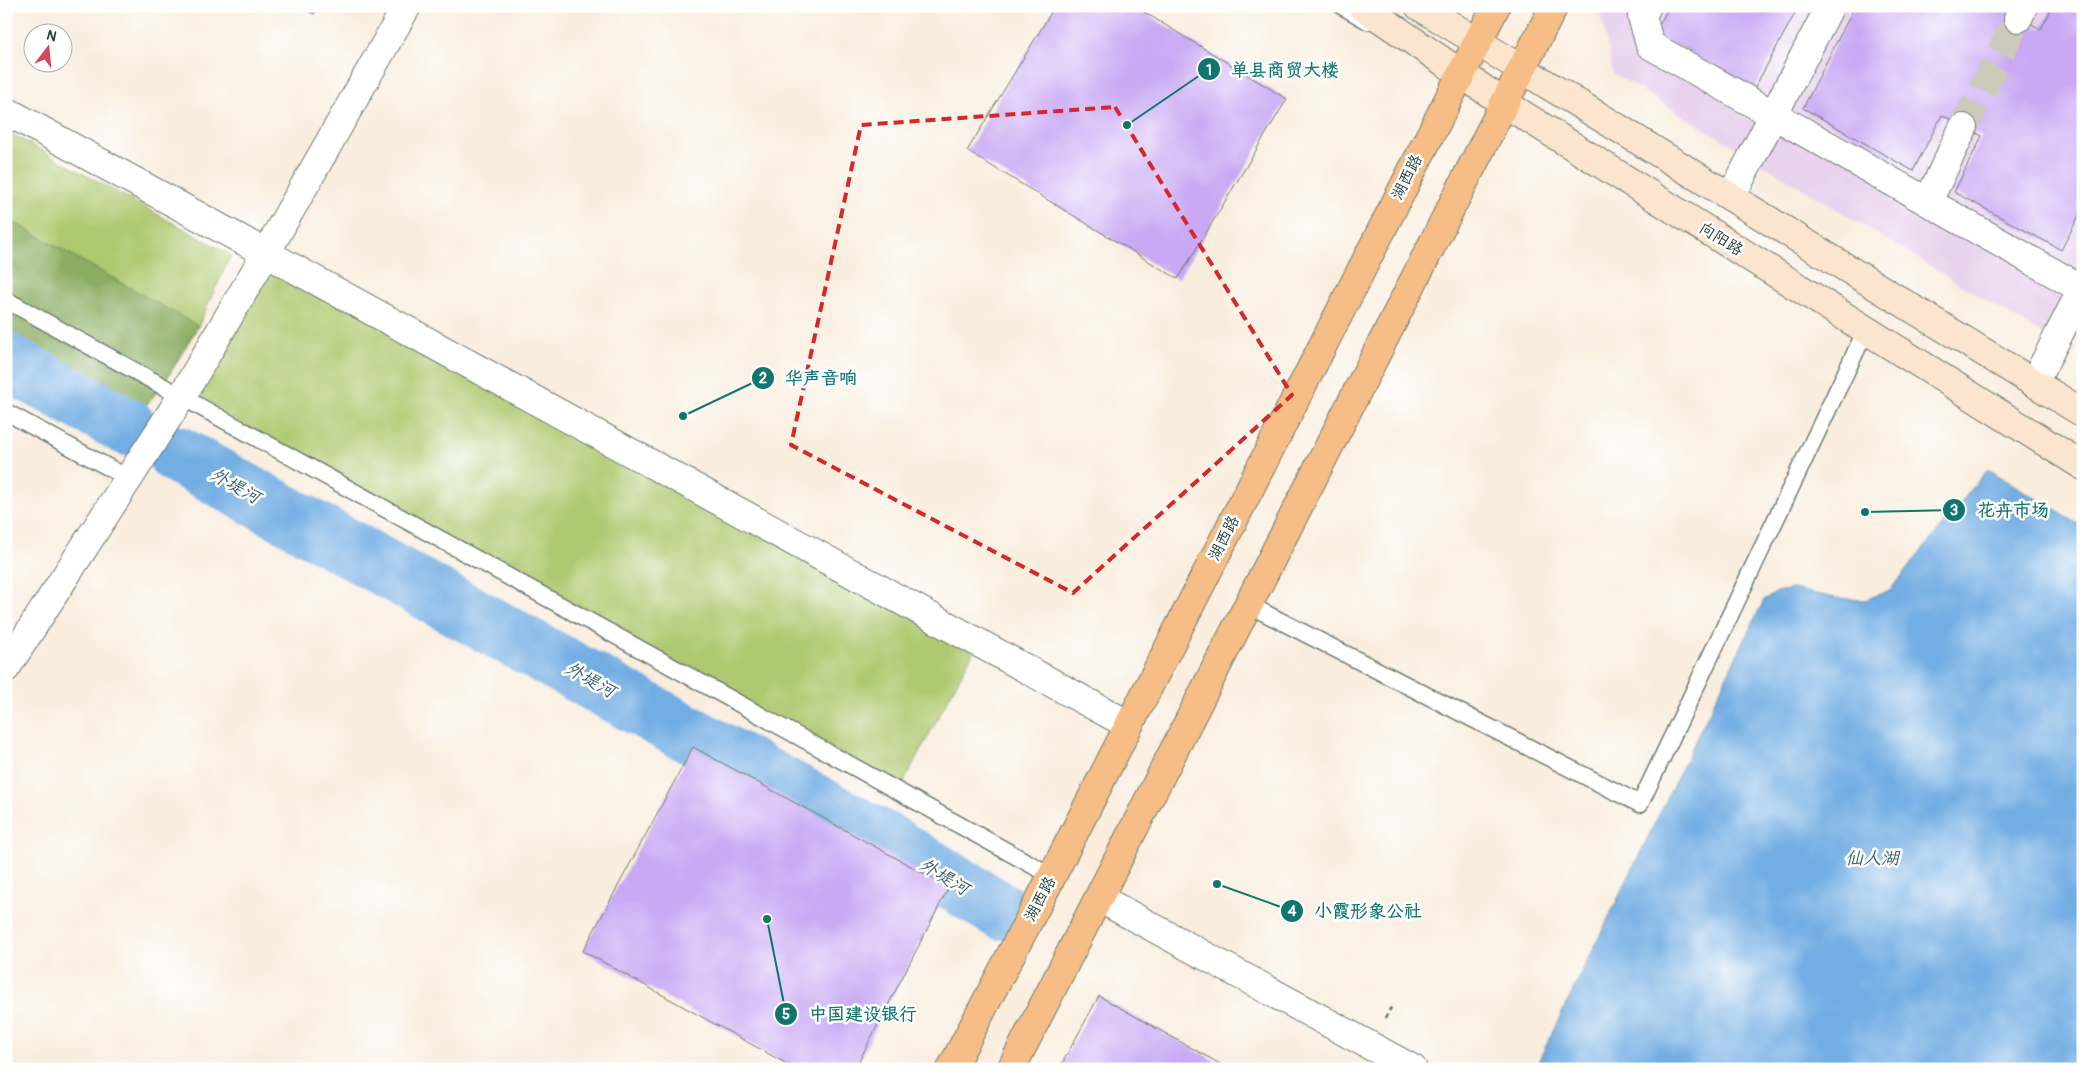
<svg xmlns="http://www.w3.org/2000/svg" width="2089" height="1075" font-family="Pangolin,'LXGW WenKai TC',sans-serif">
<style>
.built{fill:#e9d2ee}
.green{fill:#afc96f;stroke:#678352}
.forest{fill:#8bad62;stroke:#55754b}
.water{fill:#72ade3;stroke:#48758c}
.lines{fill:none;stroke-linecap:round;stroke-linejoin:round}
.river{stroke:#72ade3;stroke-width:58}
.building{fill:#c9a8f4}
.street-tunnel{stroke:#cdcabb;stroke-width:28;stroke-dasharray:28 14;stroke-linecap:butt}
.lane-casing{stroke:#6b7b6f;stroke-width:19}
.street-casing{stroke:#6b7b6f;stroke-width:30}
.secondary-casing{stroke:#6b7b6f;stroke-width:30}
.primary-casing{stroke:#6b7b6f;stroke-width:30}
.path{stroke:#6b7b6f;stroke-width:3;stroke-dasharray:4 4;stroke-linecap:butt}
.lane{stroke:#fff;stroke-width:16}
.street{stroke:#fff;stroke-width:28}
.secondary{stroke:#fbe5cf;stroke-width:28}
.primary{stroke:#f6be86;stroke-width:28}
.marked{fill:none;stroke:#d62828;stroke-width:4;stroke-dasharray:10 6;stroke-linejoin:round}
.labels{text-anchor:middle;dominant-baseline:central;stroke-width:5;stroke-linejoin:round;paint-order:stroke}
.street-label{font-size:16px;fill:#1f3d34;stroke:#fff}
.water-label{font-size:18px;font-style:italic;fill:#385f69;stroke:#fff}
.leader{fill:none;stroke:#0f766e;stroke-width:2}
.callout-dot{fill:#0f766e;stroke:#fff;stroke-width:2}
.mark-label{font-size:15px;text-anchor:middle;font-weight:bold;fill:#fff}
.callout-label{font-size:18px;text-anchor:middle;font-weight:bold;fill:#0f766e;stroke:#fff;stroke-width:5;stroke-linejoin:round;paint-order:stroke}
</style>
<rect width="100%" height="100%" fill="#fff"/>
<filter id="ink" filterUnits="userSpaceOnUse"><feTurbulence type="fractalNoise" baseFrequency=".02" numOctaves="2"/><feDisplacementMap in="SourceGraphic" scale="10" xChannelSelector="R" yChannelSelector="G"/><feConvolveMatrix kernelMatrix="1 2 1 2 8 2 1 2 1" color-interpolation-filters="sRGB"/></filter>
<filter id="wash" filterUnits="userSpaceOnUse"><feTurbulence type="fractalNoise" baseFrequency=".0096" numOctaves="4" result="noise"/><feDisplacementMap in="SourceGraphic" scale="20" xChannelSelector="R" yChannelSelector="G"/><feGaussianBlur stdDeviation="1.12" result="paint"/><feColorMatrix in="noise" values="0 0 0 0 0 0 0 0 0 0 0 0 0 0 0 0 0 1.4 0 .05"/><feComposite in="paint" operator="in"/></filter>
<g filter="url(#wash)">
<rect width="100%" height="100%" fill="#f9eddd"/>
<path class="built" d="M1605 6H2083V328L2068 350 1613 73 1601 15Z"/>
<path class="green" d="M6 131 231 255 198 326 163 385 6 300Z
M266 253 978 643 899 791 182 396Z"/>
<path class="forest" d="M6 218 198 326 163 385 128 427 6 361Z"/>
<path class="water" d="M1988 469 2083 527V1069H1547L1537 1064 1764 600 1777 592 1792 589 1835 598 1865 600 1890 590Z"/>
<g class="lines">
<path class="river" d="M6 361 128 427
M176 454 890 844 1001 911"/>
</g>
<g id="blocks">
<path class="building" d="M300 6H319L314 14Z
M1055 6H1134L1287 99 1178 279 967 151Z
M1669 6H1799L1754 89 1654 35Z
M1855 6H1996L2041 29 2053 6H2083V208L2061 250 1954 192 1982 136 1942 115 1913 171 1803 108Z
M693 747 949 887 855 1069H796L583 951Z
M1099 996 1229 1069H1059Z"/>
</g>
</g>
<g filter="url(#ink)">
<use href="#blocks" fill-opacity="0" stroke="#6b7b6f" stroke-width="1"/>
<g class="lines">
<path class="street-tunnel" d="M1963 128 2018 18"/>
<defs>
<path id="lane" d="M1342 6 1368 21
M6 300 1052 876
M6 412 130 479
M1249 605 1640 804 1866 330"/>
<path id="street" d="M1647 6 1642 16 1650 45 2082 289
M2018 18 2024 6
M6 111 1129 725
M1731 197 1830 6
M1928 202 1963 128
M2034 383 2083 287
M6 668 182 396 266 253 407 6
M1099 898 1413 1069"/>
<path id="secondary" d="M1362 6 1504 103 2083 466
M1419 6 2083 413"/>
<path id="primary" d="M951 1069 1052 876 1496 6
M1011 1069 1554 6"/>
</defs>
<use href="#lane" class="lane-casing"/>
<use href="#street" class="street-casing"/>
<use href="#secondary" class="secondary-casing"/>
<use href="#primary" class="primary-casing"/>
<path class="path" d="M1385 1018 1393 1004"/>
<use href="#lane" class="lane"/>
<use href="#street" class="street"/>
<use href="#secondary" class="secondary"/>
<use href="#primary" class="primary"/>
</g>
</g>
<path class="marked" d="M1115 107 1292 395 1073 593 791 445 861 125Z"/>
<g class="labels">
<g class="street-label">
<text transform="translate(1407 177) rotate(-63)">湖西路</text>
<text transform="translate(1721 239) rotate(32)">向阳路</text>
<text transform="translate(1224 538) rotate(-63)">湖西路</text>
<text transform="translate(1040 899) rotate(-62)">湖西路</text>
</g>
<g class="water-label">
<text transform="translate(235 486) rotate(29)">外堤河</text>
<text transform="translate(590 680) rotate(29)">外堤河</text>
<text x="1872" y="858">仙人湖</text>
<text transform="translate(944 877) rotate(31)">外堤河</text>
</g>
</g>
<path class="leader" d="M1127 125L1209 69M683 416L763 378M1865 512L1954 510M1217 884L1292 911M767 919L786 1014"/>
<g class="callout-dot">
<circle cx="1127" cy="125" r="5"/>
<circle cx="683" cy="416" r="5"/>
<circle cx="1865" cy="512" r="5"/>
<circle cx="1217" cy="884" r="5"/>
<circle cx="767" cy="919" r="5"/>
<circle cx="1209" cy="69" r="12"/>
<circle cx="763" cy="378" r="12"/>
<circle cx="1954" cy="510" r="12"/>
<circle cx="1292" cy="911" r="12"/>
<circle cx="786" cy="1014" r="12"/>
</g>
<g class="mark-label">
<text x="1209" y="75">1</text>
<text x="763" y="383">2</text>
<text x="1954" y="515">3</text>
<text x="1292" y="916">4</text>
<text x="786" y="1019">5</text>
</g>
<g class="callout-label">
<text x="1285" y="76">单县商贸大楼</text>
<text x="821" y="384">华声音响</text>
<text x="2013" y="516">花卉市场</text>
<text x="1368" y="917">小霞形象公社</text>
<text x="863" y="1020">中国建设银行</text>
</g>
<rect width="2089" height="1075" fill="none" stroke="#fff" stroke-width="25"/>
<g transform="translate(48 48) rotate(16)"><circle r="24" fill="#ffffff" stroke="#a5b1ae"/>
<path d="M0-4L9 19L0 12L-9 19Z" fill="#d1495b"/>
<text y="-8" font-size="14" font-weight="bold" text-anchor="middle" fill="#1f3d34">N</text>
</g>
</svg>
